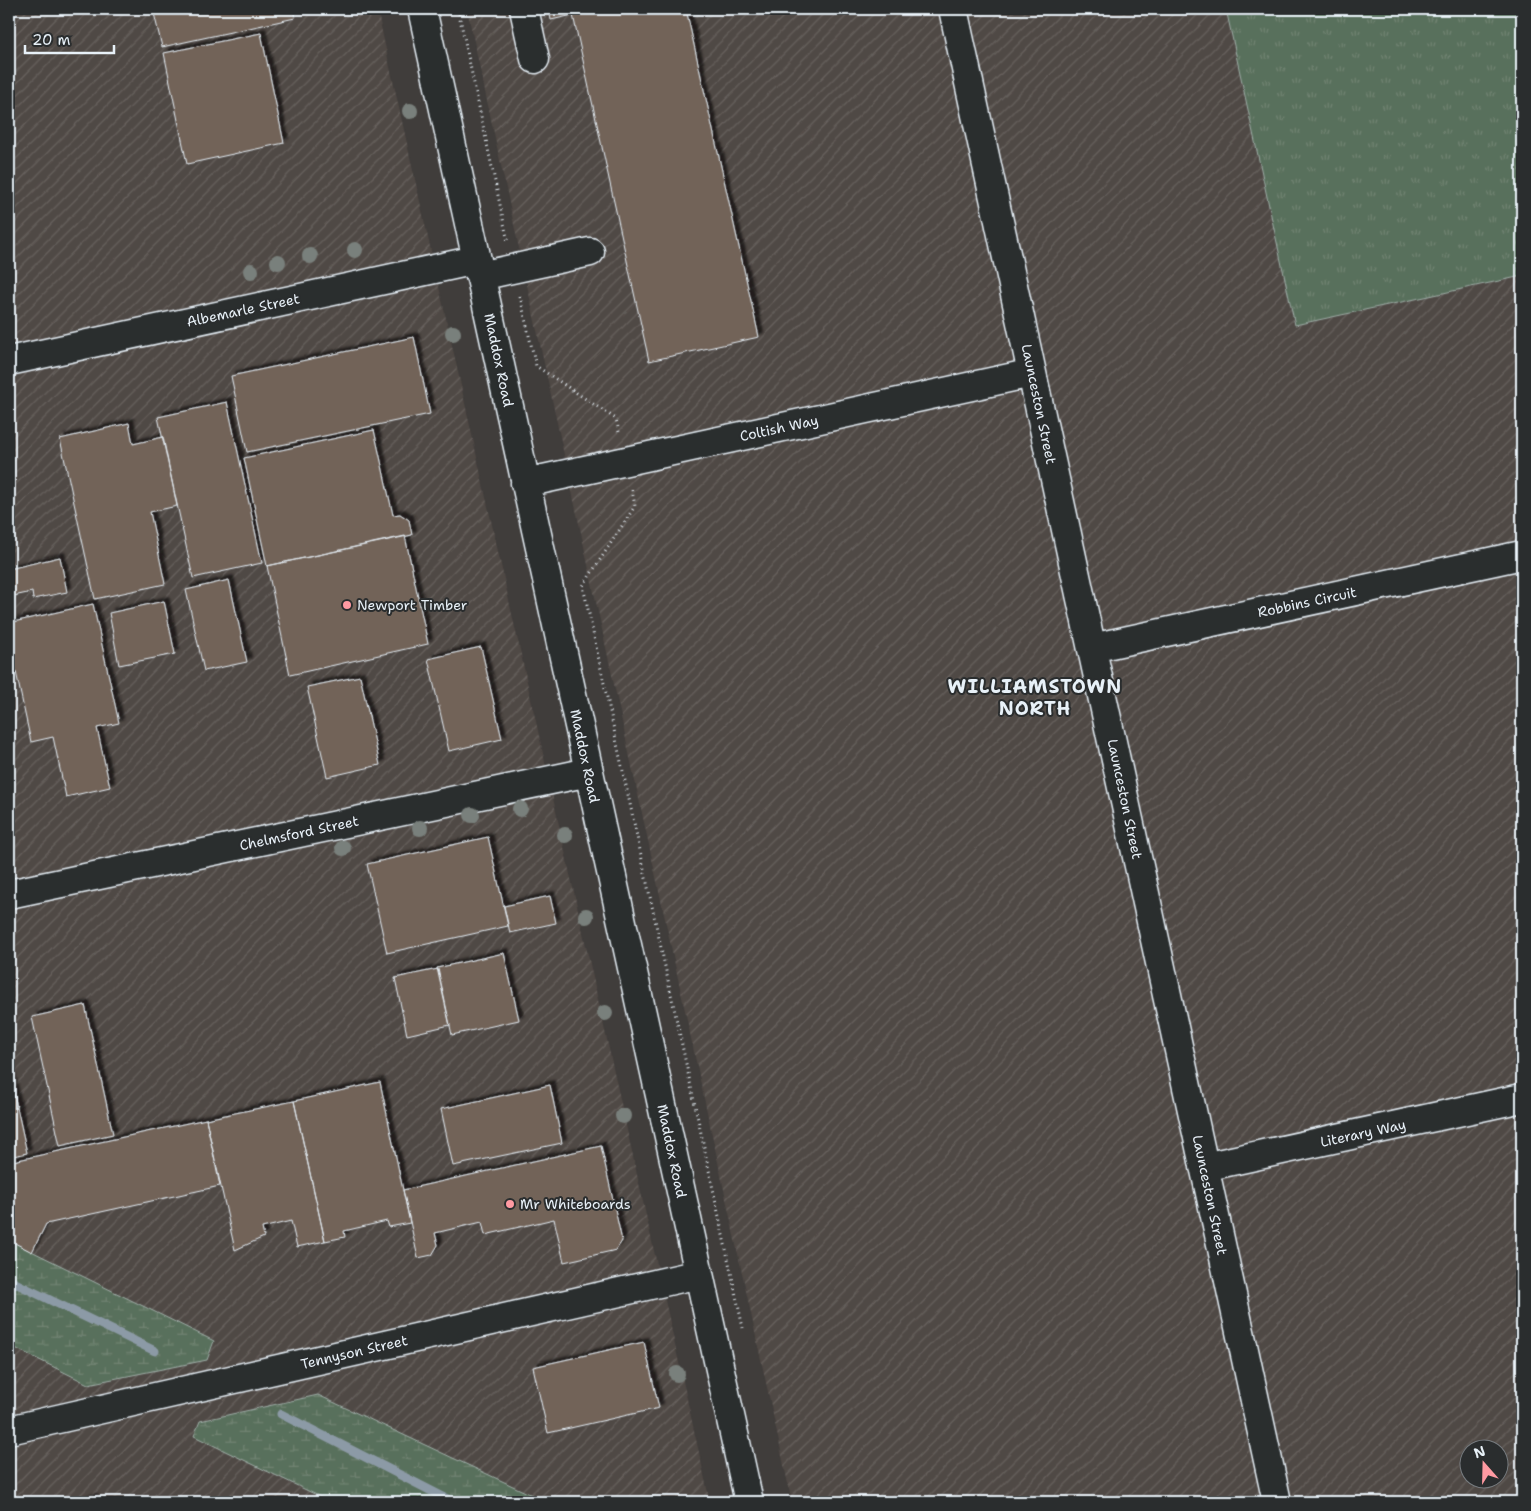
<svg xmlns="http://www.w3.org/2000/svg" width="1531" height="1511" font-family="'Shantell Sans',sans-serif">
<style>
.industrial{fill:url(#industrial-furrows);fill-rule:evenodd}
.grass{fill:url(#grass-tufts);stroke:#a0b0aa}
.wetland{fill:url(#wetland-marsh);stroke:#a0b0aa}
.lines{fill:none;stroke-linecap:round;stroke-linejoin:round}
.stream{stroke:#8c9aa6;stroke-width:9}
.building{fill:#726359;stroke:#e8f1f8;filter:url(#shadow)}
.minor-casing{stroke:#e8f1f8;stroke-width:31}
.path{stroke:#e8f1f8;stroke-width:3;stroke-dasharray:1 4;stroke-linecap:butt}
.minor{stroke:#2a2d2e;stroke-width:28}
.tree{fill:#79807c}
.poi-dot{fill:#ff9aa2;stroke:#2a2d2e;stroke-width:2}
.labels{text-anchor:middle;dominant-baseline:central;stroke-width:4;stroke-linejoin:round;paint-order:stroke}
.street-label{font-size:14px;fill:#e8f1f8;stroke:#2a2d2e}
.poi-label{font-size:14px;fill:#e8f1f8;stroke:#2a2d2e;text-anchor:start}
.district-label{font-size:19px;font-weight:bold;letter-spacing:1px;fill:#e8f1f8;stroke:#2a2d2e}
</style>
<defs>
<pattern id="industrial-furrows" width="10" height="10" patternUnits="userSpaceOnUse" patternTransform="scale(1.25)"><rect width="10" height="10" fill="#4f4844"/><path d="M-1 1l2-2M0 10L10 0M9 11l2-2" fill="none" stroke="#686360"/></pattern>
<pattern id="grass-tufts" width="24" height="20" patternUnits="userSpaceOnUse" patternTransform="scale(1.25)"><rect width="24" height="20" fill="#596f5b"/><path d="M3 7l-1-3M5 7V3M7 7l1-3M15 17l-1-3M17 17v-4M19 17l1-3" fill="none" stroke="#718473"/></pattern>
<pattern id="wetland-marsh" width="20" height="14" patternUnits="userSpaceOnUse" patternTransform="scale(1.25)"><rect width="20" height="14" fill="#596f5b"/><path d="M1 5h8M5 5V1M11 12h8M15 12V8" fill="none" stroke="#718473"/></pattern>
<filter id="shadow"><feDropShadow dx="4.5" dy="-4.5" stdDeviation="1" flood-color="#0009"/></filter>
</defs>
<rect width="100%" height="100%" fill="#403d3b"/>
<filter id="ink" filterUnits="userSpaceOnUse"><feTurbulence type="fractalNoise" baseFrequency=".02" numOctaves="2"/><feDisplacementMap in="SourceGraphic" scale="10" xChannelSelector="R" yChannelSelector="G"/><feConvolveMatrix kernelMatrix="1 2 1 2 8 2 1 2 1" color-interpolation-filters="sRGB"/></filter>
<g filter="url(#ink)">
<path class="industrial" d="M9 9H377L710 1502H9Z
M467 9H1226L1295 325 1522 276V1502H792ZM1468 1448H1498V1478H1468Z"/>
<path class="grass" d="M1226 9H1522V276L1295 325Z"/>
<path class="wetland" d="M9 1240 214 1341 207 1360 88 1384 9 1345Z
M318 1395 547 1502H331L194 1436 200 1421Z"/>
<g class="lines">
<path class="stream" d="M9 1280 155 1351
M281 1414 453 1502"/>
</g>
<path class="building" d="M153 9H293L295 18 162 47Z
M549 9H686L759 337 649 361 573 15 551 20Z
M261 33 284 143 187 164 164 53Z
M414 337 430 414 247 452 231 376Z
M227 402 262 563 193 578 158 417Z
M129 423 133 444 163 437 177 506 150 512 165 584 95 599 60 439Z
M374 430 393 515 400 514 409 520 412 535 267 566 244 458Z
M405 536 428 644 290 675 267 566Z
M60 557 67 592 33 599 32 592 9 597V569Z
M229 580 247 662 204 671 186 590Z
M164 601 175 654 119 665 109 613Z
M93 604 119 723 97 728 110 787 66 797 53 737 31 742 9 639V623Z
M481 647 502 739 449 751 428 659Z
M360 676 380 765 327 777 307 687Z
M488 837 508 926 387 953 367 864Z
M550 896 556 923 510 933 504 906Z
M504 953 519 1020 452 1035 437 968Z
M438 969 450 1025 407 1035 395 978Z
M85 1005 113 1134 60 1146 32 1017Z
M9 1071 27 1153 9 1157Z
M380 1082 410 1223 389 1227 387 1221 344 1231 345 1237 325 1241 294 1101Z
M550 1085 562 1143 453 1166 441 1109Z
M294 1101 325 1241 297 1247 291 1221 262 1228 264 1237 235 1250 206 1119Z
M206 1119 220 1186 46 1224 32 1252 9 1240V1162Z
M601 1146 622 1241 616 1250 564 1262 554 1219 485 1235 482 1222 435 1233 438 1245 432 1255 418 1258 403 1190Z
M644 1342 659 1408 548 1433 533 1367Z
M93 1498 94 1502H75Z"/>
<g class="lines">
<defs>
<path id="minor" d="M422 9 749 1502
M524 9 535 59
M953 9 1277 1502
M480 276 590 252
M9 361 476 260
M525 483 1032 373
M1092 648 1522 555
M9 894 589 772
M1204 1167 1522 1098
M9 1430 699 1274"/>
</defs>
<use href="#minor" class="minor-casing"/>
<path class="path" d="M458 9 508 242
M520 296 536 366 616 419 619 432
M632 490 635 506 583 586 743 1328"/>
<use href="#minor" class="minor"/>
</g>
<g class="tree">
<circle cx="410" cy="111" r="8"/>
<circle cx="355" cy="250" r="8"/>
<circle cx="310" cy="256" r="8"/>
<circle cx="278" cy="262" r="8"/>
<circle cx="251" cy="271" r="8"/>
<circle cx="453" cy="333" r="8"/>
<circle cx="520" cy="809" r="8"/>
<circle cx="472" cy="815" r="8"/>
<circle cx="420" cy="828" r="8"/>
<circle cx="565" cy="835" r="8"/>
<circle cx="343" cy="848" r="8"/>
<circle cx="586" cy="916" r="8"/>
<circle cx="605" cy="1013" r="8"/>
<circle cx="623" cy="1116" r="8"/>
<circle cx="677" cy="1374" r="8"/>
</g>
</g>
<g class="poi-dot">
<circle cx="347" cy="605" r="5"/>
<circle cx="510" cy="1204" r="5"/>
</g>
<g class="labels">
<g class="street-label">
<text transform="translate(243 310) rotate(-12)">Albemarle Street</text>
<text transform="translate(499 360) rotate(78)">Maddox Road</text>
<text transform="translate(1039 404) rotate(78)">Launceston Street</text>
<text transform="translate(779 428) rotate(-12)">Coltish Way</text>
<text transform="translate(1307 602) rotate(-12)">Robbins Circuit</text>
<text transform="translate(585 756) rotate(78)">Maddox Road</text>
<text transform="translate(1125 799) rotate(78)">Launceston Street</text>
<text transform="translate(299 833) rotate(-12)">Chelmsford Street</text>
<text transform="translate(1363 1133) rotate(-12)">Literary Way</text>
<text transform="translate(672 1151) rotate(78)">Maddox Road</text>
<text transform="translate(1210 1195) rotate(78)">Launceston Street</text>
<text transform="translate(354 1352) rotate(-13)">Tennyson Street</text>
</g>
<g class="poi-label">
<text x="357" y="605">Newport Timber</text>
<text x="520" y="1204">Mr Whiteboards</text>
</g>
<g class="district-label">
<text x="1035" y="686">WILLIAMSTOWN<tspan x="1035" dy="22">NORTH</tspan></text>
</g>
</g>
<rect width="1531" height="1511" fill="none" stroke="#2a2d2e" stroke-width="30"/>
<rect x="15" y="15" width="1501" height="1481" fill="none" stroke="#e8f1f8" stroke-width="2" filter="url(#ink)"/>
<g transform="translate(1484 1464) rotate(340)"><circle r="24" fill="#2a2d2e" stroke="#767b7f"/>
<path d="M0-4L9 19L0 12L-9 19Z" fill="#ff9aa2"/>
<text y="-8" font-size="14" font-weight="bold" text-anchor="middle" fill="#e8f1f8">N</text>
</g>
<path d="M25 45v8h89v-8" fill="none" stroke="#e8f1f8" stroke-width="2.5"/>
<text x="32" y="45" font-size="15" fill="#e8f1f8" stroke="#2a2d2e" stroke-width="4" paint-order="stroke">20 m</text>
</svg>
